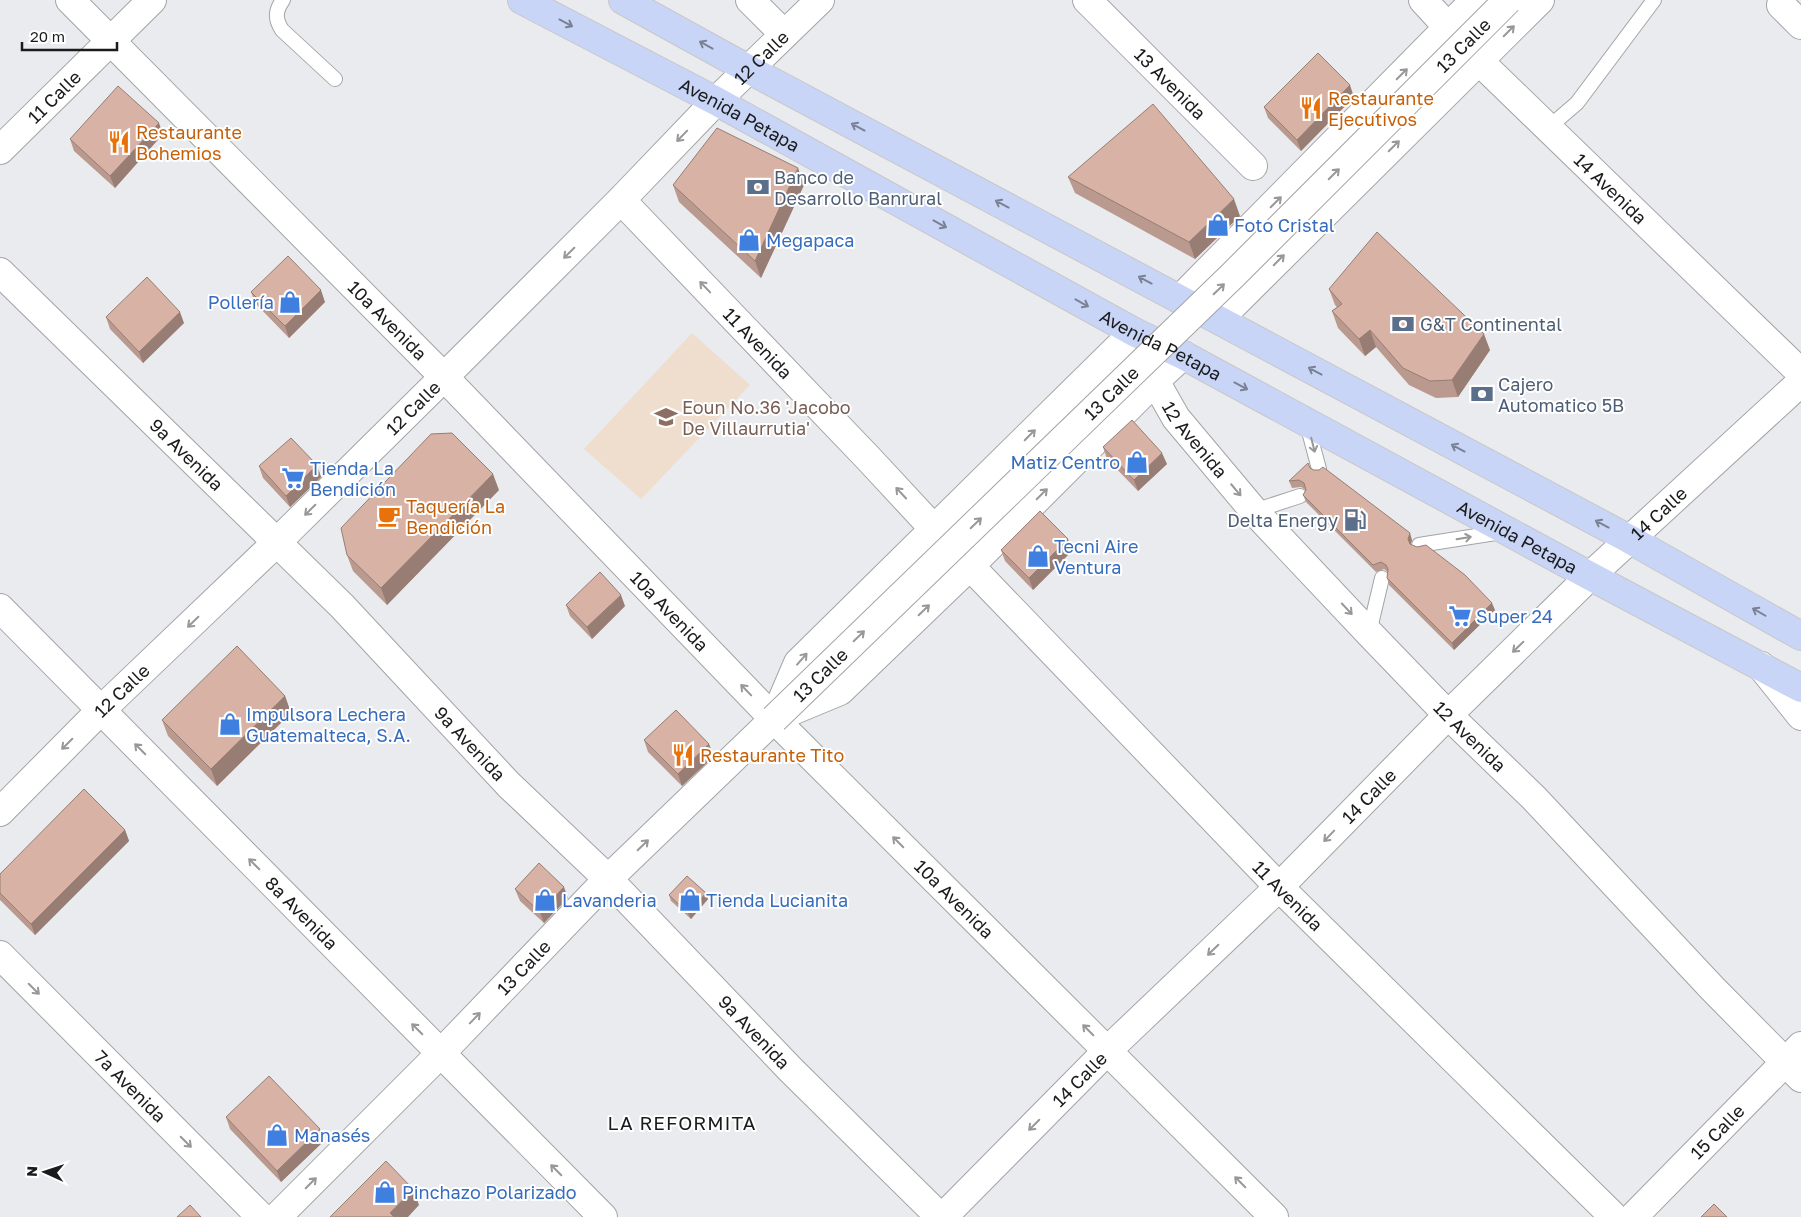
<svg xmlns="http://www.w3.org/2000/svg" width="1801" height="1217" font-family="'Golos Text',sans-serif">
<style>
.education{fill:#efdecd}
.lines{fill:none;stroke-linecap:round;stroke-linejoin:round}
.lane-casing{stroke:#a3a4a6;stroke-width:16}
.street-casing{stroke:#a3a4a6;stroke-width:30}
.secondary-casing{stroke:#a3a4a6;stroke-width:30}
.primary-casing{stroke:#c8c8c9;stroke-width:30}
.lane{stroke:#fff;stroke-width:14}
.street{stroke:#fff;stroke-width:28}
.secondary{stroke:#fff;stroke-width:28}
.primary{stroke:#c8d5f7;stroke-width:28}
.secondary-bridge-casing{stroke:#a3a4a6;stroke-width:30;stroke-linecap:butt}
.secondary-bridge{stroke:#fff;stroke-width:28}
.wall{fill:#ba998e}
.shaded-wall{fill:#977d74}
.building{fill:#d8b2a5;stroke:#977d74}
.oneway{stroke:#7a8194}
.oneway2{stroke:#989899}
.labels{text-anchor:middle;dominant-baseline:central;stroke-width:4;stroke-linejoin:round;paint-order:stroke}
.street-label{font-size:18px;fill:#1a1b1c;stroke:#fff}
.food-label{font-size:18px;fill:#c56008;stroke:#fff;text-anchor:start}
.service-label{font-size:18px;fill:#4e5e75;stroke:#fff;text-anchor:start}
.shop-label{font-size:18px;fill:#366cbe;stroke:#fff;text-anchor:start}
.education-label{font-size:18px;fill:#785e54;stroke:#fff;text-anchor:start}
.neighbourhood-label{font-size:19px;letter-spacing:1px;fill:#1a1b1c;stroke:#fff}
</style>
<rect width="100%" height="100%" fill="#eaebee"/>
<path class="education" d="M692 333 750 385 641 499 584 449Z"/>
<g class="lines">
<defs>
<path id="lane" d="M283 0C275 11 275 19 282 30L335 79
M1548 128 1577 103 1654 0
M1307 424 1319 469
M1254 511 1300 496
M1419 545 1502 532
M1369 633 1382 578"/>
<g id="street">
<path id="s1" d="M70 0 444 377 774 719 1274 1217"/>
<path d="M750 0 784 34"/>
<path id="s2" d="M1087 0 1253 166"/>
<path d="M1781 5 1801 25"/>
<path id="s3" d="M0 150 152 0"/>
<path id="s4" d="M621 200 869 459 934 529"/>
<path id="s5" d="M0 272 342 606 509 785 608 879 791 1070 940 1217"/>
<path d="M1180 299 1475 0"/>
<path d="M1219 319 1540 0"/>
<path id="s6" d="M1155 381 1176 418 1254 511 1369 633 1448 715 1534 798 1713 989 1801 1078"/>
<path id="s7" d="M0 608 603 1217"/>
<path d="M1761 666 1801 716"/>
<path d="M775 718 840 691 970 566 1155 381 1183 355"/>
<path d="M774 719 798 663 1134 332"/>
<path id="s8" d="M943 1217 1108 1050 1279 887 1448 715 1590 576 1801 382"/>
<path id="s9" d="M1633 1217 1801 1046"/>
</g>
<g id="secondary">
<path id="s10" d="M1423 0 1479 61 1801 373"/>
<path id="s11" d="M970 566 1279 887 1614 1217"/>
<path id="s12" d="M0 812 101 710 276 543 444 377 621 200 716 101 820 0"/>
<path id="s13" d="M0 955 261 1217"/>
<path id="s14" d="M277 1217 441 1053 608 879 774 719"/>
</g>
<g id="primary">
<path id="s15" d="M522 0 716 101 1134 332 1183 355 1590 576 1801 688"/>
<path d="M623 0 748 69 1629 539 1801 636"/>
</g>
</defs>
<use href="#lane" class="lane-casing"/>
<use href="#street" class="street-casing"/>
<use href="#secondary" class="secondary-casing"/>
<use href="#primary" class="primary-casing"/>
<use href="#lane" class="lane"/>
<use href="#street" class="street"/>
<use href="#secondary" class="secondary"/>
<use href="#primary" class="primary"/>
<defs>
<g id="secondary-bridge">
<path id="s16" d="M774 719 1233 275 1508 0"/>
</g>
</defs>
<use href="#secondary-bridge" class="secondary-bridge-casing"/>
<use href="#secondary-bridge" class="secondary-bridge"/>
</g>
<path class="wall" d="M1354 97 1301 151 1268 118 1264 107Z
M163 134 115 188 74 151 70 139Z
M1068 177 1240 216 1195 259 1075 193Z
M673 185H804L761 278 679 202Z
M1329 289 1490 350 1458 397 1436 398 1409 385 1376 347 1365 356 1338 328 1332 311 1337 307 1335 305Z
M251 292 325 302 289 338 255 303Z
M106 317 184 323 143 363 110 329Z
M1103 447 1167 464 1138 491 1107 459Z
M317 465 321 477 290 507 263 478 259 466Z
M1310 468 1412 540 1411 544 1495 610 1454 650 1389 585 1387 578 1388 572 1384 569 1376 572 1306 502 1303 495 1306 490 1301 487 1292 488 1289 481Z
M499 490 387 605 353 571 347 555Z
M1001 550 1072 551 1033 590 1005 561Z
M566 605 625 606 592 639 570 616Z
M285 696 291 713 217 786 168 736 162 720Z
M644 740 714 756 682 786 648 752Z
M125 830 129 841 35 935 0 900V874Z
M515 889 568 898 544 923 520 901Z
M669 895 708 899 691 919 671 901Z
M226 1117 324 1141 281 1182 230 1129Z"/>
<path class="shaded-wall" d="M1350 85 1354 97 1301 151 1297 140Z
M159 123 163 134 115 188 110 176Z
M798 168 804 185 761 278 755 261Z
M1234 199 1240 216 1195 259 1189 242Z
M321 290 325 302 289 338 285 326Z
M180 312 184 323 143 363 139 352Z
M1370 330 1376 347 1365 356 1359 339Z
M1484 334 1490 350 1458 397 1452 380Z
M1162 453 1167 464 1138 491 1134 480Z
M317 465 321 477 290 507 286 496Z
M493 474 499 490 387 605 381 588Z
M1410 533 1412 540 1410 546 1408 539Z
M1068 539 1072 551 1033 590 1029 578Z
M621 595 625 606 592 639 587 627Z
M1492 603 1495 610 1454 650 1452 643Z
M285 696 291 713 217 786 211 769Z
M709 744 714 756 682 786 678 774Z
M125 830 129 841 35 935 31 924Z
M564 887 568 898 544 923 540 912Z
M706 893 708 899 691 919 688 913Z
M320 1129 324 1141 281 1182 277 1171Z
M413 1189 419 1205 408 1217H391L390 1213Z"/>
<path class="building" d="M1318 53 1350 85 1297 140 1264 107Z
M118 86 159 123 110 176 70 139Z
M1153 104 1234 199 1189 242 1068 177Z
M717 128 798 168 755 261 673 185Z
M1377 232 1484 334 1452 380 1430 381 1403 368 1370 330 1359 339 1332 311 1342 304 1329 289Z
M288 256 321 290 285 326 251 292Z
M147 277 180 312 139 352 106 317Z
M1132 420 1162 453 1134 480 1103 447Z
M452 433 493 474 381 588 347 555 341 528 431 434Z
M291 438 317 465 286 496 259 466Z
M1308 463 1310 468 1314 470H1319L1323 467 1410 533 1408 539 1410 544 1417 547 1426 545 1465 575 1492 603 1452 643 1387 578 1388 569 1386 565 1381 562 1373 565 1303 495 1306 490 1304 483 1299 480 1289 481Z
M1040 511 1068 539 1029 578 1001 550Z
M600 572 621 595 587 627 566 605Z
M237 646 285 696 211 769 162 720Z
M676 710 709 744 678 774 644 740Z
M84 789 125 830 31 924 0 893V874Z
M539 863 564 887 540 912 515 889Z
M687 876 706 893 688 913 669 895Z
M269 1076 320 1129 277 1171 226 1117Z
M386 1161 413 1189 390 1213 394 1217H330Z
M1714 1204 1727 1217H1701Z
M190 1205 201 1217H177Z"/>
<defs><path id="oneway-shaft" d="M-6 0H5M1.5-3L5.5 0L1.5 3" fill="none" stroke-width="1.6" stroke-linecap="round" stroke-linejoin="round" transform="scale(1.25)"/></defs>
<g class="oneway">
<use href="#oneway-shaft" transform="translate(566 23) rotate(28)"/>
<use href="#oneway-shaft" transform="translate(706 45) rotate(-151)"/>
<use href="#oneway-shaft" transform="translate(858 127) rotate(-152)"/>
<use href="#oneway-shaft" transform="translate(1002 204) rotate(-152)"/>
<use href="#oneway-shaft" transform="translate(940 224) rotate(29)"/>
<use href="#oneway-shaft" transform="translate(1145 280) rotate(-152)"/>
<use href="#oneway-shaft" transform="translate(1082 303) rotate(29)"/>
<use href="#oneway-shaft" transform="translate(1315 371) rotate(-152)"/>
<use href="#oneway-shaft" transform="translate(1241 386) rotate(28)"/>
<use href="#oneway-shaft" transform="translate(1458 448) rotate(-152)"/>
<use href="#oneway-shaft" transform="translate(1602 524) rotate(-152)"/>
<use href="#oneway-shaft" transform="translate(1759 612) rotate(-150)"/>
</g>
<g class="oneway2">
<use href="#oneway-shaft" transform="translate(1509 31) rotate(-45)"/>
<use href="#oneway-shaft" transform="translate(1402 74) rotate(-45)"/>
<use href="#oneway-shaft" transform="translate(682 136) rotate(134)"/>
<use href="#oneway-shaft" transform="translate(1394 146) rotate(-45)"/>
<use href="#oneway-shaft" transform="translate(1334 174) rotate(-45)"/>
<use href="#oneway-shaft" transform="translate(1276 202) rotate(-45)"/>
<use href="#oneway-shaft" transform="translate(569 253) rotate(135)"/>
<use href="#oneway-shaft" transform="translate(1279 260) rotate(-45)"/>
<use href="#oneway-shaft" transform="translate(705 287) rotate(-134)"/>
<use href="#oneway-shaft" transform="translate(1219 289) rotate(-44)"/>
<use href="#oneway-shaft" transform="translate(1030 435) rotate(-45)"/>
<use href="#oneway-shaft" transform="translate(1313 445) rotate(76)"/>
<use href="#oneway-shaft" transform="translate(1236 490) rotate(50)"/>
<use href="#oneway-shaft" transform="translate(901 493) rotate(-133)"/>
<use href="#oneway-shaft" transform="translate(1042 494) rotate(-45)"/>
<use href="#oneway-shaft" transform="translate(310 510) rotate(135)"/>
<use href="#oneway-shaft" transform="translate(976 523) rotate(-44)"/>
<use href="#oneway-shaft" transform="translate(1464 538) rotate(-9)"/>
<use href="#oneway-shaft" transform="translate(1347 609) rotate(47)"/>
<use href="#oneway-shaft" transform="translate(924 610) rotate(-44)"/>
<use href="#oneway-shaft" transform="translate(193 622) rotate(136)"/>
<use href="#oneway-shaft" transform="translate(859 636) rotate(-44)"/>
<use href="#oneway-shaft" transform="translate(1518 647) rotate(136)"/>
<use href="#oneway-shaft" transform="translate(802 659) rotate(-49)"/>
<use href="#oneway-shaft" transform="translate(746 690) rotate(-134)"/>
<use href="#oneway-shaft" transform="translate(67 744) rotate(135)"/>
<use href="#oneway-shaft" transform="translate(140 749) rotate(-135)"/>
<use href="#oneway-shaft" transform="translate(1329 836) rotate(134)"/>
<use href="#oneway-shaft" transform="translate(898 842) rotate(-135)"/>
<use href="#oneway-shaft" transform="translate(643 845) rotate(-44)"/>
<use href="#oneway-shaft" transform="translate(254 864) rotate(-135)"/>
<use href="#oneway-shaft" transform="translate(1213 950) rotate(136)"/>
<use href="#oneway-shaft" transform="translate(34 989) rotate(45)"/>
<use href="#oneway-shaft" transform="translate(475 1018) rotate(-46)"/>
<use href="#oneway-shaft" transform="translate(417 1029) rotate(-135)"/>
<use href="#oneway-shaft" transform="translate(1088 1030) rotate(-135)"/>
<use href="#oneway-shaft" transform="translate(1034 1125) rotate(135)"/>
<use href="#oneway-shaft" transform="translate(186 1142) rotate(45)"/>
<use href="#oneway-shaft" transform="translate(556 1170) rotate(-135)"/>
<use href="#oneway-shaft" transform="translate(1240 1182) rotate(-135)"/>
<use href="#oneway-shaft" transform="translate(311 1183) rotate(-45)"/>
</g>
<defs>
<symbol id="restaurant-bare" viewBox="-9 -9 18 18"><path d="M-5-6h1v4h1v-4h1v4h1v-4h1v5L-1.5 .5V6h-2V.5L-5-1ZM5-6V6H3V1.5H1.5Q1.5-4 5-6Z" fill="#e8710a" stroke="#fff" stroke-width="2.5" paint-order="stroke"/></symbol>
<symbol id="bank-bare" viewBox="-9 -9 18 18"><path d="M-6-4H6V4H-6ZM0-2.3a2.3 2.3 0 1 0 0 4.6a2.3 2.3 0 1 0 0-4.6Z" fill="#5c6f8a" stroke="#fff" stroke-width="2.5" paint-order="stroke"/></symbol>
<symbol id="shop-bare" viewBox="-9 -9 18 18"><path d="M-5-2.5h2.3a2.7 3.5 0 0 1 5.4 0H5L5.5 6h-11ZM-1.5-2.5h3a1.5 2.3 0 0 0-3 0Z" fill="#3f7fe0" stroke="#fff" stroke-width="2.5" paint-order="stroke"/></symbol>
<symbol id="school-bare" viewBox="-9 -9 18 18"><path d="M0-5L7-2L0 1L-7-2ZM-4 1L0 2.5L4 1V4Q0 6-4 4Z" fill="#8d6e63" stroke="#fff" stroke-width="2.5" paint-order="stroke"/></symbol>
<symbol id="supermarket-bare" viewBox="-9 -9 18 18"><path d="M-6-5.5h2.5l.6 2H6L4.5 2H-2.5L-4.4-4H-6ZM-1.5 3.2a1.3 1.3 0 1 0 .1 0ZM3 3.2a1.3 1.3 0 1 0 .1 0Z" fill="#3f7fe0" stroke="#fff" stroke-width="2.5" paint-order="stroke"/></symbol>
<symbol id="cafe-bare" viewBox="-9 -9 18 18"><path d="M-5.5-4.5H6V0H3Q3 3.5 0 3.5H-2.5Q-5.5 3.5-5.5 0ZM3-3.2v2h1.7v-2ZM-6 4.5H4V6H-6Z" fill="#e8710a" stroke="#fff" stroke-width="2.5" paint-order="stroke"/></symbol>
<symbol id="fuel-bare" viewBox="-9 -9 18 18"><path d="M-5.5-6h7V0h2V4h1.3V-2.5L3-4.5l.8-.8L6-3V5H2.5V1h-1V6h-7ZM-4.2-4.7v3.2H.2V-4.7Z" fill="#5c6f8a" stroke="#fff" stroke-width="2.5" paint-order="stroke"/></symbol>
</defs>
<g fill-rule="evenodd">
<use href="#restaurant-bare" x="1295" y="92" width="32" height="32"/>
<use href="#restaurant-bare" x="103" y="126" width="32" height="32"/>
<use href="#bank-bare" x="742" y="171" width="32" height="32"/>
<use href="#shop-bare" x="1202" y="209" width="32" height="32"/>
<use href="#shop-bare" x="733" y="224" width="32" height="32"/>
<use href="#shop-bare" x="274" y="286" width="32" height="32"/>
<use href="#bank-bare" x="1387" y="308" width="32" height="32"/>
<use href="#bank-bare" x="1466" y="378" width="32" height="32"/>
<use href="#school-bare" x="650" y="401" width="32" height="32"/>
<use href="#shop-bare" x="1121" y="446" width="32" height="32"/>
<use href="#supermarket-bare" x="277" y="462" width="32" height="32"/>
<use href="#cafe-bare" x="373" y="500" width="32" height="32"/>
<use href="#fuel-bare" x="1339" y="504" width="32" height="32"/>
<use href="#shop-bare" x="1022" y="540" width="32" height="32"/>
<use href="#supermarket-bare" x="1444" y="600" width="32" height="32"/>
<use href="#shop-bare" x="214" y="708" width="32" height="32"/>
<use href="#restaurant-bare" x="667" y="739" width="32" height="32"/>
<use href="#shop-bare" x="529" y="884" width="32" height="32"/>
<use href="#shop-bare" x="674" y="884" width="32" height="32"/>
<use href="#shop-bare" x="261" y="1119" width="32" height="32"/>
<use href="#shop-bare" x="369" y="1176" width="32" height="32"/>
</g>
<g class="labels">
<g class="street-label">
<text stroke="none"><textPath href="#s16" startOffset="964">13 Calle</textPath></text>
<text stroke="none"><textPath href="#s12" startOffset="1072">12 Calle</textPath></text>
<text stroke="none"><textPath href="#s2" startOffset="118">13 Avenida</textPath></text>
<text stroke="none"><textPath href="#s3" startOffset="76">11 Calle</textPath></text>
<text stroke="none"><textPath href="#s15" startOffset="246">Avenida Petapa</textPath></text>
<text stroke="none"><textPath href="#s10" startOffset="266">14 Avenida</textPath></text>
<text stroke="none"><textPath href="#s1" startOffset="451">10a Avenida</textPath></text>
<text stroke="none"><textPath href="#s4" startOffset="198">11 Avenida</textPath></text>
<text stroke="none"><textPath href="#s15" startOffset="726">Avenida Petapa</textPath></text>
<text stroke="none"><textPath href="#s16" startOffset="469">13 Calle</textPath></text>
<text stroke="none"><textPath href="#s12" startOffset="578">12 Calle</textPath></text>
<text stroke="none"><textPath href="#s6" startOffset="71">12 Avenida</textPath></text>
<text stroke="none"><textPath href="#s5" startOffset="261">9a Avenida</textPath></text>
<text stroke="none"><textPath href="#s8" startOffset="1004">14 Calle</textPath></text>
<text stroke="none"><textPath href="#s15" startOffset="1131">Avenida Petapa</textPath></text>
<text stroke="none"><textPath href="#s1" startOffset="856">10a Avenida</textPath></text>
<text stroke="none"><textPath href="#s16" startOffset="64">13 Calle</textPath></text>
<text stroke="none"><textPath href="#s12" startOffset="172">12 Calle</textPath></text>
<text stroke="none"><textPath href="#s6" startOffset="476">12 Avenida</textPath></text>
<text stroke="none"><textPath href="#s5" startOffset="666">9a Avenida</textPath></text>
<text stroke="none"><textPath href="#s8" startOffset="599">14 Calle</textPath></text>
<text stroke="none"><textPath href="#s11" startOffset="458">11 Avenida</textPath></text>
<text stroke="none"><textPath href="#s1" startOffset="1261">10a Avenida</textPath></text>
<text stroke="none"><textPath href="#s7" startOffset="429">8a Avenida</textPath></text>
<text stroke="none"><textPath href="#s14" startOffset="351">13 Calle</textPath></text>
<text stroke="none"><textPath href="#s5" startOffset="1071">9a Avenida</textPath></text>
<text stroke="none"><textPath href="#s8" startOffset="194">14 Calle</textPath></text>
<text stroke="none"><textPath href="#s13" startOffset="185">7a Avenida</textPath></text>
<text stroke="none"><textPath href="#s9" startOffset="120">15 Calle</textPath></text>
</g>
<g class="food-label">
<text x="1328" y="98">Restaurante<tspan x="1328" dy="21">Ejecutivos</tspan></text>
<text x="136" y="132">Restaurante<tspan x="136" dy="21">Bohemios</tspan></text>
<text x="406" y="506">Taquería La<tspan x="406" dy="21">Bendición</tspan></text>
<text x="700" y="755">Restaurante Tito</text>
</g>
<g class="service-label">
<text x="774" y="177">Banco de<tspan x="774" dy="21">Desarrollo Banrural</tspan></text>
<text x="1420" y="324">G&amp;T Continental</text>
<text x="1498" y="384">Cajero<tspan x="1498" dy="21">Automatico 5B</tspan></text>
<text x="1338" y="520" text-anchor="end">Delta Energy</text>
</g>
<g class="shop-label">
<text x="1234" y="225">Foto Cristal</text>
<text x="766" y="240">Megapaca</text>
<text x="274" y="302" text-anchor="end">Pollería</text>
<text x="1120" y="462" text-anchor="end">Matiz Centro</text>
<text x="310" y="468">Tienda La<tspan x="310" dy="21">Bendición</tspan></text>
<text x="1054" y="546">Tecni Aire<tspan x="1054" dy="21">Ventura</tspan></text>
<text x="1476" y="616">Super 24</text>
<text x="246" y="714">Impulsora Lechera<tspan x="246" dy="21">Guatemalteca, S.A.</tspan></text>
<text x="562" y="900">Lavanderia</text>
<text x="706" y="900">Tienda Lucianita</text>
<text x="294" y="1135">Manasés</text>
<text x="402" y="1192">Pinchazo Polarizado</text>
</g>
<g class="education-label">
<text x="682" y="407">Eoun No.36 'Jacobo<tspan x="682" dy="21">De Villaurrutia'</tspan></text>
</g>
<g class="neighbourhood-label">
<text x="682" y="1122">LA REFORMITA</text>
</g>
</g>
<g transform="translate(45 1172) rotate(273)" stroke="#ffffff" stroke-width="4" paint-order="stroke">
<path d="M0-4L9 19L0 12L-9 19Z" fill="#1a1b1c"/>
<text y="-8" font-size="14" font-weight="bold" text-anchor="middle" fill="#1a1b1c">N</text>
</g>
<path d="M22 42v8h95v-8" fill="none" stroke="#1a1b1c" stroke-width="2.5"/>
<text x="30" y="42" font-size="15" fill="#1a1b1c" stroke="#ffffff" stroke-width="4" paint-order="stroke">20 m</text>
</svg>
